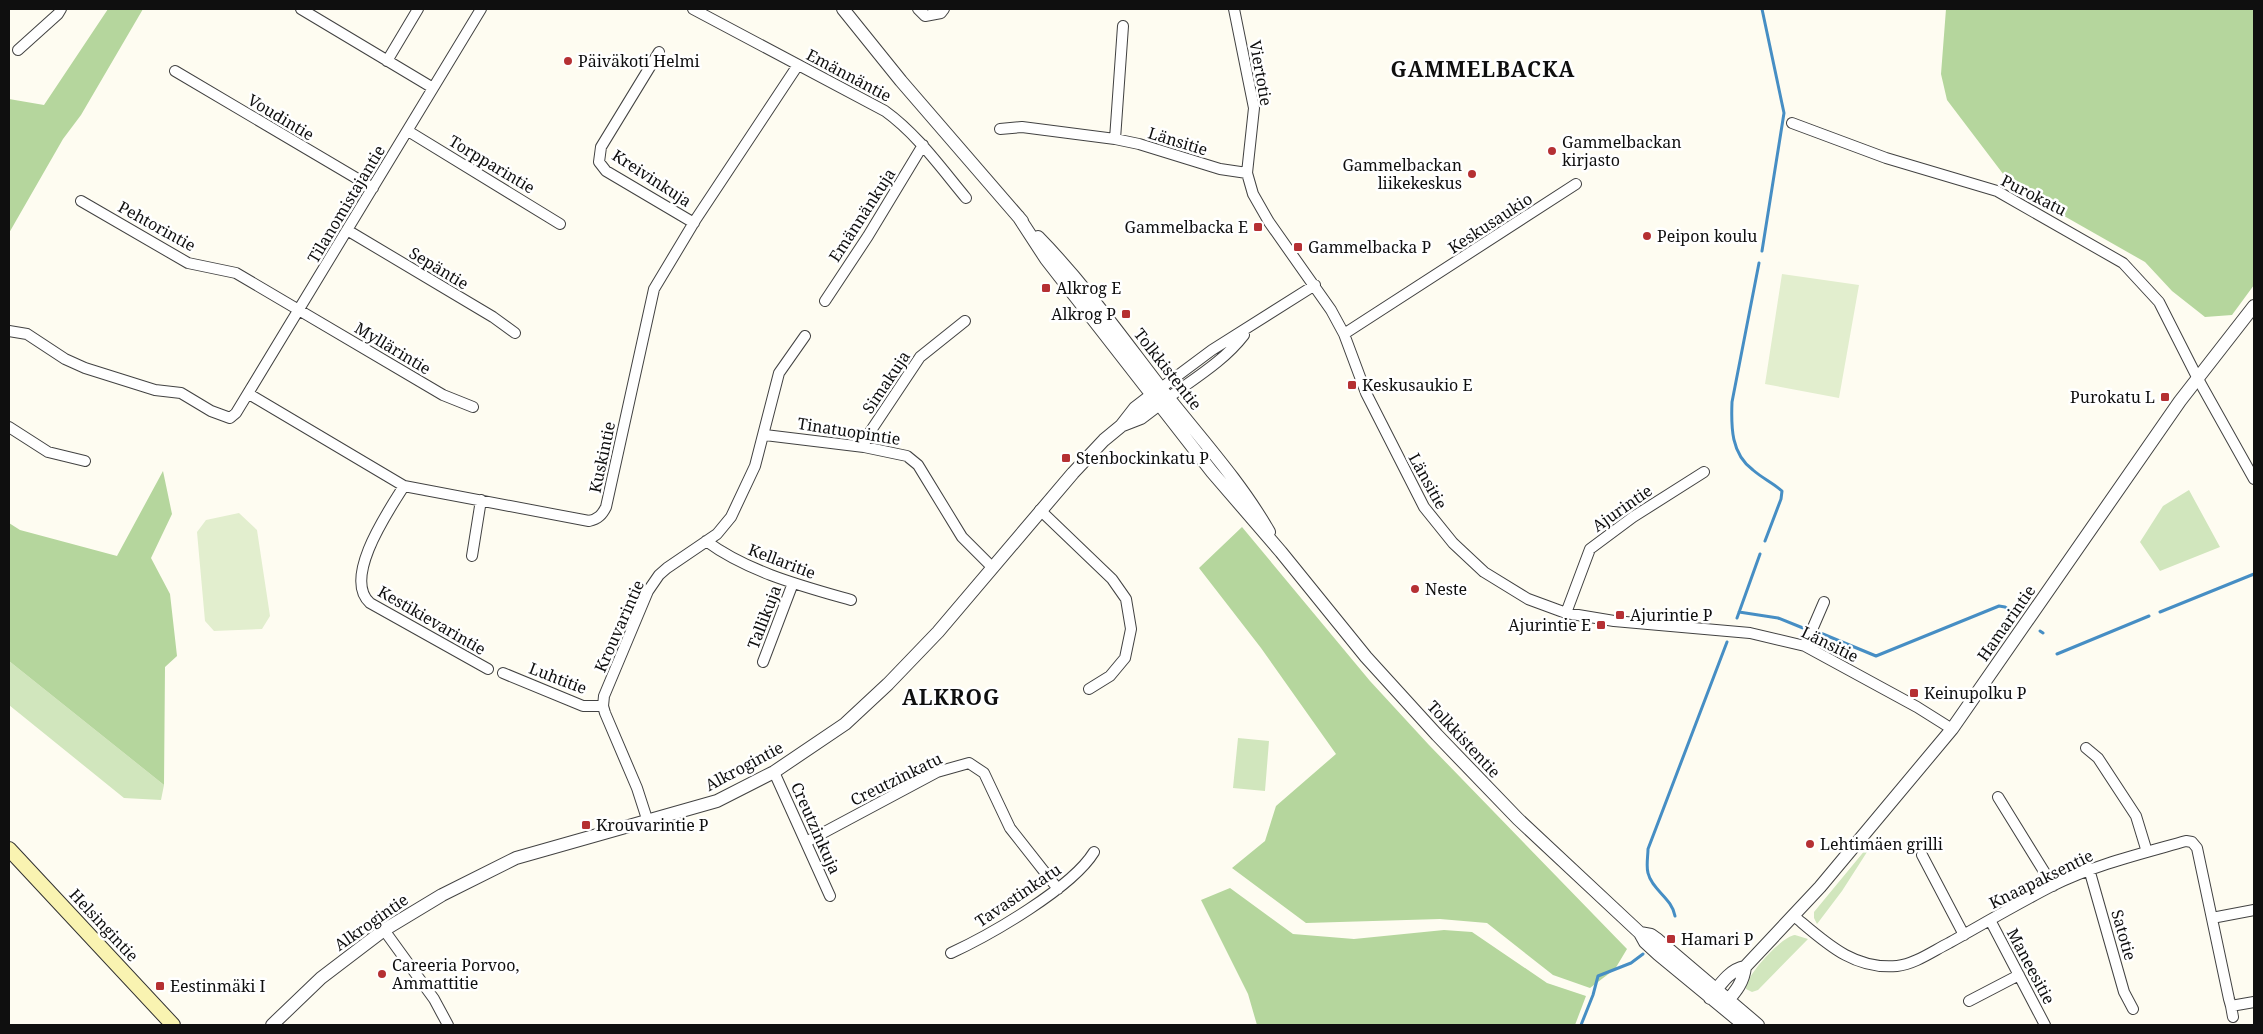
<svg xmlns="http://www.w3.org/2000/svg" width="2263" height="1034" font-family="'Noto Serif',serif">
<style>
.green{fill:#d1e6bd}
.forest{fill:#b5d69d}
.pitch{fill:#e2eece}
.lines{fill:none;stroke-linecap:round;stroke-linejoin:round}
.stream{stroke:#468ec4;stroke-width:3}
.minor-casing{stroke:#424242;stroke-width:12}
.tertiary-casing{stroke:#424242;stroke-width:14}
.secondary-casing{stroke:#313131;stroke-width:16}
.minor{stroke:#fff;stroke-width:10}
.tertiary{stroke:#fff;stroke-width:12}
.secondary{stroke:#f9f3b1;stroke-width:14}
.poi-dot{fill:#b53033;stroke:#fff;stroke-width:2}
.labels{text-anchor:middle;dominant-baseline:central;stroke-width:5;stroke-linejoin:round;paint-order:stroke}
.poi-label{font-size:16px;fill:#0f0f0f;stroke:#fff;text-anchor:start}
.street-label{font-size:16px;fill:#0f0f0f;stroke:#fff}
.district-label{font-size:21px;font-weight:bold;letter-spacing:1px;fill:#0f0f0f;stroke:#fff}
</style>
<rect width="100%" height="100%" fill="#fefcf1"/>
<path class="green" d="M2189 490 2220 547 2160 571 2140 542 2163 506Z
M9 661 164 785 161 800 124 798 9 705Z
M1238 738 1269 741 1265 791 1233 788Z
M1866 849 1867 852 1842 891 1817 924 1814 918V912Z
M1795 935 1808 939 1758 990 1752 992 1746 989C1745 976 1782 936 1795 935Z"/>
<path class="forest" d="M108 9H143L81 115 63 139 9 233V99L44 105Z
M1946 9H2254V285L2232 315 2205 317 2172 291 2145 262 2013 187 1947 100 1941 74Z
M163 471 172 514 151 558 170 594 177 656 165 667 164 785 9 661V523L20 530 117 556Z
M1242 527 1370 681 1429 745 1627 949 1615 969 1590 988 1553 975 1487 923 1440 919 1306 923 1232 868 1265 841 1276 806 1336 754 1261 648 1199 568Z
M1230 888 1293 934 1354 939 1444 930 1472 932 1547 983 1586 996 1575 1025H1257L1248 994 1201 900Z"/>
<path class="pitch" d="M1782 274 1859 285 1839 398 1765 384Z
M239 513 257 530 270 616 262 629 214 631 205 621 197 532 206 520Z"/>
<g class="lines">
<path class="stream" d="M1762 9 1784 113 1762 251
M1759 263 1732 402C1731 427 1731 454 1753 470 1762 478 1773 483 1782 491L1781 499 1765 541
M1739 612 1778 618 1803 628
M2160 612 2254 574
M1737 618 1760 554
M2040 631 2043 633
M1818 632 1876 656 1999 606 2005 607 2012 612
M2057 654 2149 616
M1675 916C1672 898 1652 890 1648 873 1646 866 1648 856 1648 849L1727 642
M1581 1025 1593 995 1598 976 1631 963 1643 954"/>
<defs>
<path id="minor" d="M301 9 433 88
M693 9 885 111C917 134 941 168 966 198
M918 9 925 16 941 13 944 9
M1234 9 1254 108 1247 173 1253 194 1269 222 1331 310 1344 334 1366 393 1424 507 1453 543 1484 572 1528 599 1566 613 1614 621 1750 633 1805 646 1917 707 1952 729
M18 50 58 14 61 9
M659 52 601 147 599 162 606 171 694 223
M387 61 418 9
M175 71 373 188
M1792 123 1886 158 1997 191 2123 263 2159 302 2198 379 2254 479
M1000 129 1022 127 1115 139 1139 144 1220 169 1247 173
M408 131 560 224
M1115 139 1123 26
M81 201 188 263 236 273 443 395 473 407
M347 230 493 317 515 333
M825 301 868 236 923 145
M9 331 27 334 65 359 85 368 155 390 181 393 211 411 230 418 236 413 481 9
M1344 334 1576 184
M1161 388 1212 350 1315 285
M249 394 404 486 589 521C598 519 602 515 606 507L654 289 696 219 798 65
M1168 398C1195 378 1224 361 1244 335
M9 427 48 452 85 461
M765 435 864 447 907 456 918 465 962 537 992 567
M864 447 866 438 920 357 965 321
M404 486C389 510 342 578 370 603L488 669
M1040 510 1112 579 1126 599 1131 629 1125 658 1110 676 1089 689
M706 541C748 572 802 586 851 600
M472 556 481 500
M1566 613 1590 549 1633 517 1704 472
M1805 646 1824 602
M763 662 793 583
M503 673 583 706H603
M2086 748 2098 758 2136 816 2147 852
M774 772 830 896
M1998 797 2053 886
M648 822 637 788 605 713 603 706 604 696 648 591 659 575 667 568 717 534 731 517 755 466 779 373 805 336
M806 842 937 772 969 763 984 773 1010 828 1058 889
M1922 855 1964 935
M2089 869 2124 992 2133 1009
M1794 916C1825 942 1853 970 1897 966 1915 964 1933 951 1949 943 1983 924 2017 904 2052 886 2094 865 2140 854 2186 841L2192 842 2197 848 2229 999 2231 1006 2254 1002
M2212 918 2254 910
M1990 920 2045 1025
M384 930 434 999 448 1025
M951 953C990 935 1072 888 1094 852
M1969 1001 2019 975
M2231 1006 2233 1017"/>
<path id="tertiary" d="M843 9 901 81 1022 221
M1018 216 1046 259 1212 472 1281 552 1366 657 1437 735 1518 819 1640 933 1645 942 1658 954 1744 1025
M1038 237C1086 286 1125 342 1167 396 1202 440 1241 483 1269 532
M1123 425 1141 418 1166 399
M1640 933 1651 935 1658 940 1758 1025
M1710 998C1720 985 1729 970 1745 967L1820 887 1952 729 2180 401 2254 306
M1724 1005C1735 992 1743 984 1745 967
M272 1025 321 978 384 930 442 895 516 858 717 801 774 772 845 724 888 684 938 632 1073 473 1104 440 1121 426 1135 408 1161 388"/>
<path id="secondary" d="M9 849 173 1025"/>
</defs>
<use href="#minor" class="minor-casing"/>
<use href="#tertiary" class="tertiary-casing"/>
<use href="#secondary" class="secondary-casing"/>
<use href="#minor" class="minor"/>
<use href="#tertiary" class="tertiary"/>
<use href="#secondary" class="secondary"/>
</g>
<g class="poi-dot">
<circle cx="568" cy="61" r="5"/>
<circle cx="1552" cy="151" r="5"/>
<circle cx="1472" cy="174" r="5"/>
<rect x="1253" y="222" width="10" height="10" rx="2.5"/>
<circle cx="1647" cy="236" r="5"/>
<rect x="1293" y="242" width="10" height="10" rx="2.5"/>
<rect x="1041" y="283" width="10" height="10" rx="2.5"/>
<rect x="1121" y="309" width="10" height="10" rx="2.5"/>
<rect x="1347" y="380" width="10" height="10" rx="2.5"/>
<rect x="2160" y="392" width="10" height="10" rx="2.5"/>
<rect x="1061" y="453" width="10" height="10" rx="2.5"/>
<circle cx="1415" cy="589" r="5"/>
<rect x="1615" y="610" width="10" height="10" rx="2.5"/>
<rect x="1596" y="620" width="10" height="10" rx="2.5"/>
<rect x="1909" y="688" width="10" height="10" rx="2.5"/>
<rect x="581" y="820" width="10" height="10" rx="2.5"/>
<circle cx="1810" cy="844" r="5"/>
<rect x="1666" y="934" width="10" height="10" rx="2.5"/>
<circle cx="382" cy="974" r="5"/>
<rect x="155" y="981" width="10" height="10" rx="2.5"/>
</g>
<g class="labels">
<g class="poi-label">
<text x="578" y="61">Päiväkoti Helmi</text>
<text x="1562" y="142">Gammelbackan<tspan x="1562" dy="18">kirjasto</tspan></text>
<text x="1462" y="165" text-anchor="end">Gammelbackan<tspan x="1462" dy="18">liikekeskus</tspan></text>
<text x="1248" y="227" text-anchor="end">Gammelbacka E</text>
<text x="1657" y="236">Peipon koulu</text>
<text x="1308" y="247">Gammelbacka P</text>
<text x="1056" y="288">Alkrog E</text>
<text x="1116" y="314" text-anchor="end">Alkrog P</text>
<text x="1362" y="385">Keskusaukio E</text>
<text x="2155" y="397" text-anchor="end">Purokatu L</text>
<text x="1076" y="458">Stenbockinkatu P</text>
<text x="1425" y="589">Neste</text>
<text x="1630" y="615">Ajurintie P</text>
<text x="1591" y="625" text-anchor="end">Ajurintie E</text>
<text x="1924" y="693">Keinupolku P</text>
<text x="596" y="825">Krouvarintie P</text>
<text x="1820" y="844">Lehtimäen grilli</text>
<text x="1681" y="939">Hamari P</text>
<text x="392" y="965">Careeria Porvoo,<tspan x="392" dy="18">Ammattitie</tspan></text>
<text x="170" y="986">Eestinmäki I</text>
</g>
<g class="street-label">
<text transform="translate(1261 73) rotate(80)">Viertotie</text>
<text transform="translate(849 75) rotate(28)">Emännäntie</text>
<text transform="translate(281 117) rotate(31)">Voudintie</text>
<text transform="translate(1178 141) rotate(17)">Länsitie</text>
<text transform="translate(492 164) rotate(31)">Torpparintie</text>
<text transform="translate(652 178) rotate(33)">Kreivinkuja</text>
<text transform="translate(2034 195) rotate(27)">Purokatu</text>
<text transform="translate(346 204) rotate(-59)">Tilanomistajantie</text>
<text transform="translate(862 215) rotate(-57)">Emännänkuja</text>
<text transform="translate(1490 223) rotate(-33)">Keskusaukio</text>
<text transform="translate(157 226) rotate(29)">Pehtorintie</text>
<text transform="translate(439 268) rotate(31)">Sepäntie</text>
<text transform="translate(393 348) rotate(31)">Myllärintie</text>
<text transform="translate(1168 369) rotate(52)">Tolkkistentie</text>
<text transform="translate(886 382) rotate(-56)">Simakuja</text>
<text transform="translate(849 431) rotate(9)">Tinatuopintie</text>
<text transform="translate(602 457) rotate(-78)">Kuskintie</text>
<text transform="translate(1428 481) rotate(61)">Länsitie</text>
<text transform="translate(1622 508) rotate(-35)">Ajurintie</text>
<text transform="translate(782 561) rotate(21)">Kellaritie</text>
<text transform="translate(764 617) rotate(-69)">Tallikuja</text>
<text transform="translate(432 620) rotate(30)">Kestikievarintie</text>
<text transform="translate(2006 623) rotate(-55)">Hamarintie</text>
<text transform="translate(619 626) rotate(-66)">Krouvarintie</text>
<text transform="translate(1830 644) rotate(26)">Länsitie</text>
<text transform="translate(558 678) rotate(21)">Luhtitie</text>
<text transform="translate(1464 739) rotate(47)">Tolkkistentie</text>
<text transform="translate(744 766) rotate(-28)">Alkrogintie</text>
<text transform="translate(896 779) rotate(-26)">Creutzinkatu</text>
<text transform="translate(816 828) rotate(66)">Creutzinkuja</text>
<text transform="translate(2041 879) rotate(-26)">Knaapaksentie</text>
<text transform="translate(1018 895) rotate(-34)">Tavastinkatu</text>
<text transform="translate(371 922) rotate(-35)">Alkrogintie</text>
<text transform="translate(104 925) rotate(47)">Helsingintie</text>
<text transform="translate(2124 935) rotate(74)">Satotie</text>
<text transform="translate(2031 966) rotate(62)">Maneesitie</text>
</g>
<g class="district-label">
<text x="1483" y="69">GAMMELBACKA</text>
<text x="951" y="697">ALKROG</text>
</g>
</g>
<rect width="2263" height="1034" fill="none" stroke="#0f0f0f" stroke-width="20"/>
</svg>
